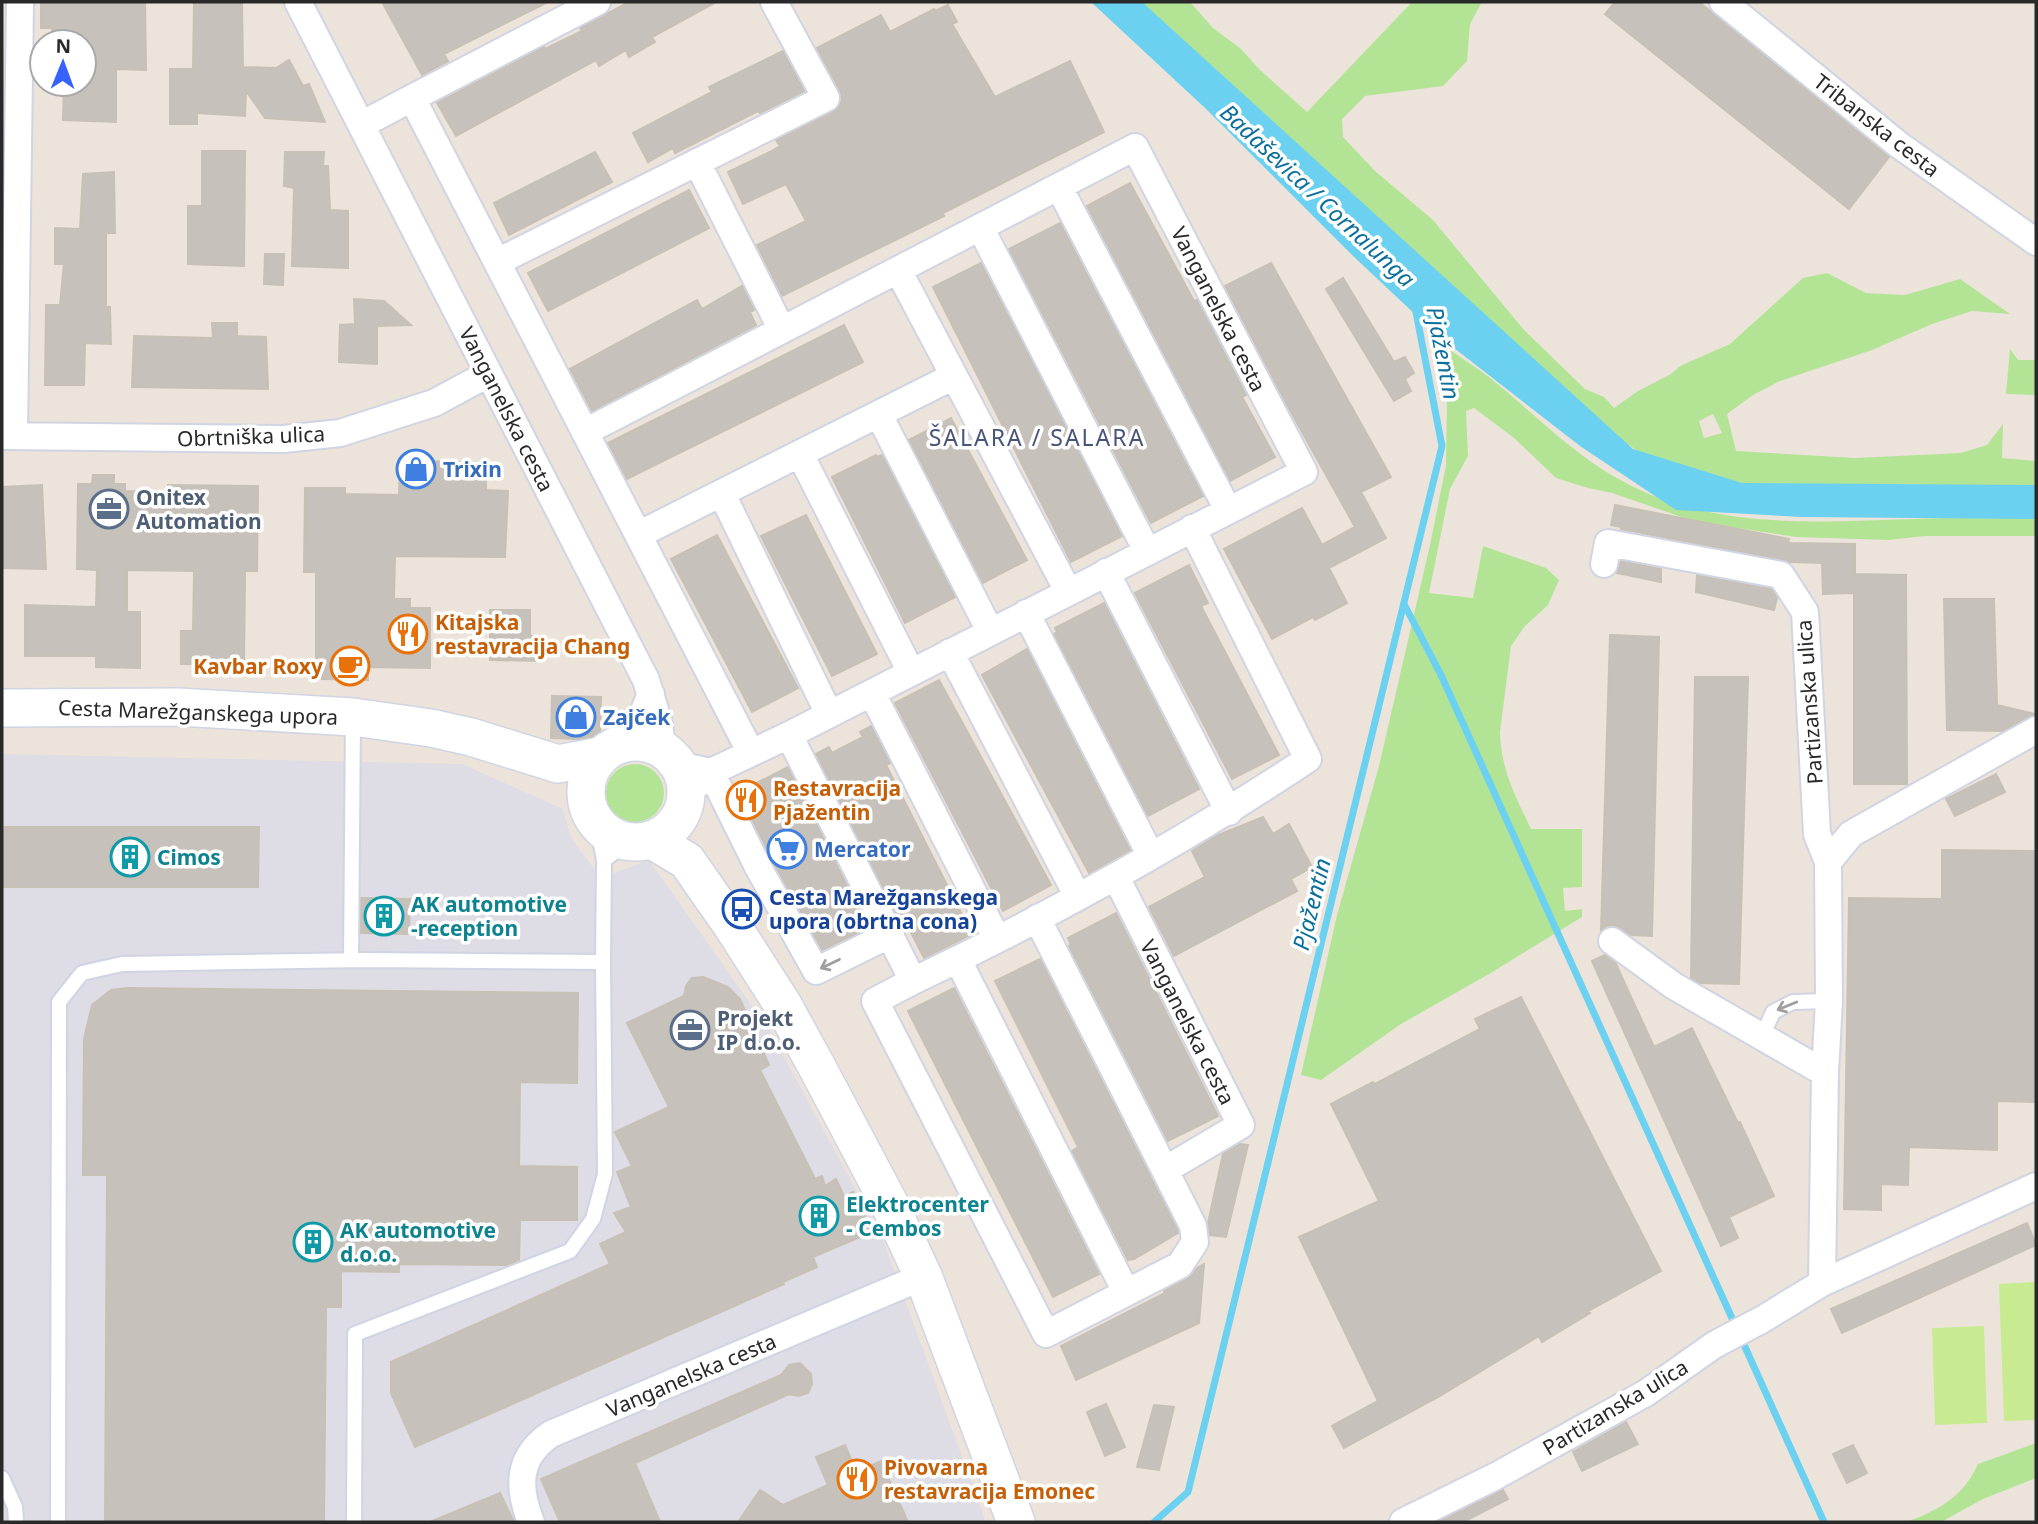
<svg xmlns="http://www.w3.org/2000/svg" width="2038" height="1524" font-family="'Noto Sans',sans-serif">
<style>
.industrial{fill:#dedce4}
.green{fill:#b3e496;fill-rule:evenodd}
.pitch{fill:#c8eb92}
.water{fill:#6cd1f0}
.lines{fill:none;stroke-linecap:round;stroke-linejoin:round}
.stream{stroke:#6cd1f0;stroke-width:7}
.building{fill:#c7c1bb;stroke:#c7c0b5;stroke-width:2}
.lane-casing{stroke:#d0d4e3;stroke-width:18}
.street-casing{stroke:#d0d4e3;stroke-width:30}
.secondary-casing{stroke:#d0d4e3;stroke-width:40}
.lane{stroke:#fff;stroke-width:14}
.street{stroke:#fff;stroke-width:26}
.secondary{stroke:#fff;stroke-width:37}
.oneway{stroke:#9f9f9f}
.labels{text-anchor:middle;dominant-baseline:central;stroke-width:7;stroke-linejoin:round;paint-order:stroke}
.street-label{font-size:21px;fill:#292929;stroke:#fff}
.shop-label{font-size:21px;font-weight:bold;fill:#366cbe;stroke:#fff;text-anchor:start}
.service-label{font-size:21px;font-weight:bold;fill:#4e5e75;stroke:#fff;text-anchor:start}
.food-label{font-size:21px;font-weight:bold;fill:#c56008;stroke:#fff;text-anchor:start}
.culture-label{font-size:21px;font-weight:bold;fill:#0d838f;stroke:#fff;text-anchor:start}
.transit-label{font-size:21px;font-weight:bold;fill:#164399;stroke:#fff;text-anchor:start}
.water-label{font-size:23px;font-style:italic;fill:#0b6f9c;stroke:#fff}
.neighbourhood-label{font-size:23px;letter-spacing:2px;fill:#49547b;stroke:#fff}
</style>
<rect width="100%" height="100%" fill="#ece4db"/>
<path class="industrial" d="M2 754 462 764 563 809 571 838 601 878 649 860 771 1033 883 1240 986 1522H2Z"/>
<path class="green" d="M1137 2H1190L1213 28 1241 49 1260 70 1307 112 1412 2H1482L1470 24 1467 61 1443 86 1365 96 1342 119 1343 137 1375 171 1433 220 1524 330 1585 389 1604 397 1614 408 1638 391 1671 374 1680 366 1730 344 1803 278 1827 273 1866 293 1905 295 1960 279 2010 314 1972 311 1932 324 1872 350 1780 381 1753 395 1727 414 1736 451 1855 458 1961 453 1987 445 2003 424 2002 458 2036 461V490L1783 493 1658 465 1623 441ZM1713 414 1722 433 1704 438 1699 421Z
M1447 348C1461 358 1476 367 1490 378 1535 414 1573 455 1624 482 1712 530 1817 522 1914 519 1955 517 1996 518 2036 518V536H1925L1888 540 1796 537 1696 522 1612 493 1584 487 1556 478 1514 438 1474 408 1466 411 1468 456 1450 489 1429 593 1473 598 1483 546 1546 568 1559 580 1548 605 1525 626 1511 646 1500 732C1501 770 1515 795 1531 829H1582V887L1563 888 1565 911 1582 909V917L1489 974 1401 1024 1321 1080 1301 1075 1337 915 1379 766 1430 545 1446 465 1447 399 1439 359 1441 350Z
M2010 349 2018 360H2036V395L2006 394Z
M606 793a29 29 0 1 1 58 0a29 29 0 1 1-58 0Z
M2036 1443V1478L1983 1499 1941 1522H1907C1940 1509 1963 1497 1978 1464Z"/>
<path class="pitch" d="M2036 1282V1420L2004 1421 1999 1284Z
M1984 1326 1987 1423 1935 1425 1932 1328Z"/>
<path class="water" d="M1091 2H1142L1633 449 1742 483 2036 485V519L1800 517 1676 510 1580 446 1436 334 1352 255 1205 108Z"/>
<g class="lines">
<path class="stream" d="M1404 604 1441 675 1736 1327
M1741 1338 1824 1522
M1154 1522 1188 1492 1442 446 1415 307"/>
</g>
<path class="building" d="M41 2H145L146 70 116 69V122L63 120 64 84H84V42H53L52 28H41Z
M194 2H242L243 67 276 68 289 60 303 86 309 84 325 122 265 118 246 91 245 116 197 113V124H170V69H193Z
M382 2H548L444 54 448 61 422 75Z
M629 2H716L652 37 655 42 629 57 626 50 599 66 596 60 456 136 437 103 544 47 545 49 582 31 580 28Z
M1615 2H1699L1889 157 1849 209 1605 14Z
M948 5 957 22 952 24 995 97 1070 61 1104 132 943 213 944 216 782 296 757 245 806 221 786 184 743 204 728 172 770 152 780 146 776 140 839 107 842 99 840 91 817 48 881 15 890 32 934 9 935 11Z
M783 51 804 91 760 113 758 111 675 153 673 148 648 162 633 133 712 92 709 87Z
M202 151H245L244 266 188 264V206H202Z
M285 152H324L323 166H328L330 210 348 211V268L292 266 294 188 284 186Z
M595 152 612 182 509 235 494 203Z
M114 172 115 233H106V307H110L111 344 85 343 84 385H45L46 305H60L64 264H55V228L80 229 83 174Z
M1130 183 1194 301 1197 300 1246 395 1242 397 1275 457 1230 481 1087 206Z
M689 190 709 228 548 311 528 273Z
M1060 223 1203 496 1151 523 1009 249Z
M265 254H284L283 285 264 284Z
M981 263 1122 536 1071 562 933 287Z
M1271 263 1391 477 1361 492 1386 538 1329 568 1347 603 1315 620 1313 617 1272 639 1224 549 1302 508 1322 545 1355 527 1287 405 1225 286Z
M1343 278 1394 362 1405 357 1414 373 1405 379 1411 391 1394 401 1326 289Z
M742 286 754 310 750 312 756 325 592 411 570 369 697 300 702 309Z
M354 299 384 301 411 325 377 326V364L339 362 340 325 355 324Z
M212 323H237V336L266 337 268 389 132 387 134 336 213 338Z
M844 325 863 362 627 479 608 443Z
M951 418 1027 560 983 583 909 440Z
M876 455 877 457 882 455 955 597 905 623 832 477Z
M400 460 486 463V490L508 491 505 557 395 556 394 599H410V608H430V668L368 667V680L322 679 323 660H316V572H304L305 488H345V494L399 495Z
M93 475H114V484H125V491L168 492V485L258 486 257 571H245L244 665 181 664V631H193L194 571 127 570V612H140V668L96 667V656H25V605L96 607 97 570 77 569 78 484H92Z
M42 485 46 569 2 568V487Z
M1615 505 1789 539 1788 543 1855 544V574L1906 575 1907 784H1854V593L1823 594 1822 563 1790 562 1621 529V527L1611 525Z
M806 515 877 654 832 676 761 536Z
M717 535 798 688 752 712 671 559Z
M1621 561 1661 569V582L1617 573Z
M1189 565 1208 603 1201 606 1279 755 1232 779 1135 593Z
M1697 575 1771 589 1777 598 1774 610 1696 592Z
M1944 599H1994L1997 705 2035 714 2002 731 1947 730Z
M1104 603 1199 789 1148 816 1054 634 1057 632 1055 628Z
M490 610H530V636H541V661L490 660Z
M1610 635 1659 637 1652 936 1631 935 1614 925 1606 926 1601 930Z
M1027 649 1130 850 1089 873 982 675Z
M1695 677H1748L1739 984 1700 983 1691 978Z
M939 680 1051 885 1003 911 895 703Z
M552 696 601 697 600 736 579 739 551 738Z
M871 726 890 763 886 765 972 934 924 958 902 915 898 917 816 754 829 747 832 753 863 737 860 732Z
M788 767 868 928 822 950 772 860 739 792Z
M1996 774 2005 792 1955 816 1946 799Z
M1263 817 1273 834 1289 824 1312 867 1291 879 1297 891 1174 956 1149 907 1205 877 1192 851 1216 836Z
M2 827H259L258 887H2Z
M1942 850 2036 851V1102L1997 1101V1150L1909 1147 1908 1185 1881 1184V1210L1844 1209 1849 898 1942 899Z
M361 898 410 899 409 934 361 933Z
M1116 913 1218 1116 1168 1141 1069 946 1071 945 1068 938Z
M1605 955 1615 962 1654 1047 1692 1028 1738 1123 1740 1122 1774 1196 1729 1217 1738 1238 1721 1246 1592 961Z
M1040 959 1178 1231V1233L1134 1259 1128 1260 1072 1151 1078 1147 995 981Z
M703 977 728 987 740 999 769 1065 760 1070 815 1179 822 1176 825 1186 836 1179 844 1196 853 1192 872 1232 813 1257 817 1267 783 1282 784 1284 415 1447 391 1393V1362L610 1264 600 1244 626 1232 614 1213 631 1207 617 1172 632 1166 615 1132 669 1107 627 1023 684 996 686 986 692 978Z
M128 988 578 993 577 1083 520 1082 519 1166 577 1167V1220H520L519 1260 508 1265 399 1264V1272L341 1271V1307H326L324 1522H105L107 1175H83L84 1039 92 1005 111 990Z
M954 988 1099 1274 1053 1297 908 1011Z
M1521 997 1661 1271 1588 1311 1590 1313 1542 1342 1539 1336 1440 1396 1344 1448 1332 1426 1378 1401 1299 1237 1379 1201 1331 1104 1373 1082 1375 1084 1480 1029 1475 1019Z
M1240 1144 1248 1145 1226 1237 1210 1235 1208 1223 1223 1154Z
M2027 1223 2036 1245 1842 1333 1831 1309Z
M1204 1264 1199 1323 1076 1380 1061 1346 1165 1293 1164 1291 1187 1279 1197 1268Z
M800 1363 811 1374 812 1384 808 1393 798 1396 789 1394 635 1463 660 1522H560L541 1479 781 1375 789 1365Z
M1106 1404 1125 1447 1105 1456 1087 1412Z
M1154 1405 1174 1407 1159 1470 1137 1467Z
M1626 1422 1638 1444 1582 1471 1573 1452Z
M845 1445 856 1472 881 1461 908 1522H738L760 1490 783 1505 828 1485 816 1457Z
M1853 1445 1867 1473 1847 1483 1833 1454Z
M1503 1490 1508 1499 1463 1522H1438Z
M500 1493 514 1522H430Z"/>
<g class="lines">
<defs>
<path id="lane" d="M597 824 604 860 603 962
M604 860 628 842
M351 960 353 718
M1762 1037 1773 1012 1793 1002 1829 1001
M2 1478 15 1507 16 1522
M58 1522 59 1002 82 973 122 964 365 960 603 962 605 1174 593 1219 570 1251 355 1334 354 1522"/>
<path id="street" d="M298 2 646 680 659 723 662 749
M1723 2 1899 145 2036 242
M412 98 597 2
M361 125 412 98 751 753
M697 162 782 330
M1059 187 1228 510
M980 227 1147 551
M497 262 826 98 774 2
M898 270 1068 591
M879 415 990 631
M585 432 1135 147 1304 472 789 735 711 772 686 795
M2 436 284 439 340 433 434 403 488 374
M14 436 20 2
M800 454 911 672
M722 494 829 714
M638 535 954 376
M1106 572 1229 812
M1026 613 1151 856
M950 652 1078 897
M872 693 997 939
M789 735 913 981C1049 916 1182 843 1308 759L1192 528
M631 742 651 694
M678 765 711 772
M711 772 758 867 816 971 891 934
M1828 862 1851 834 2036 730
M1116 877 1241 1125 1165 1170
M1612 941 1674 986 1825 1073
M958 960 1126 1292
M913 981 875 1001 1046 1334 1180 1265 1195 1242 1193 1226 1182 1204 1037 918
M1822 1283 2036 1186
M531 1522C517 1487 517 1457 551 1434L908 1283 924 1278
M1403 1522 1496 1476 1646 1393 1714 1345 1763 1319 1822 1283 1825 1073 1829 1001 1828 862 1817 834 1805 612 1781 575 1608 543 1604 564"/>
<path id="secondary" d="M2 708 178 707 353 717 431 728 471 737 558 764 600 756
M586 792a50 50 0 1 1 100 0a50 50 0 1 1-100 0Z
M652 840 687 861 733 927 783 1005 817 1067 889 1203 924 1278 1016 1522"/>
</defs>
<use href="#lane" class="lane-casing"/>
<use href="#street" class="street-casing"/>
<use href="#secondary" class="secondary-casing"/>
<use href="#lane" class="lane"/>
<use href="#street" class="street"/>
<use href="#secondary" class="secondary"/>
</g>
<defs><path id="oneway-shaft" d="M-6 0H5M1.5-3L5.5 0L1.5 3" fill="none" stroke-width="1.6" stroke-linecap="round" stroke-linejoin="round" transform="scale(1.75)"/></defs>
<g class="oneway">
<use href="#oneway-shaft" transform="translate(830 964) rotate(154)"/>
<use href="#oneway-shaft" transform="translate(1787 1006) rotate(158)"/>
</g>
<defs>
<symbol id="shop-ring" viewBox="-11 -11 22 22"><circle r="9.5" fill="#fff" stroke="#3f7fe0" stroke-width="1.5"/><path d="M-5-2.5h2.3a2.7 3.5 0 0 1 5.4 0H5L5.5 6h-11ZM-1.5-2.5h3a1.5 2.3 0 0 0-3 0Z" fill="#3f7fe0"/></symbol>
<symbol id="office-ring" viewBox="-11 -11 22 22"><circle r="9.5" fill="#fff" stroke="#5c6f8a" stroke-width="1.5"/><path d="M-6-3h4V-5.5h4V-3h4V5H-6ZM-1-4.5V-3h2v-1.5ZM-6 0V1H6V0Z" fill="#5c6f8a"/></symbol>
<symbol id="restaurant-ring" viewBox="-11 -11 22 22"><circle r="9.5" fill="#fff" stroke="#e8710a" stroke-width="1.5"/><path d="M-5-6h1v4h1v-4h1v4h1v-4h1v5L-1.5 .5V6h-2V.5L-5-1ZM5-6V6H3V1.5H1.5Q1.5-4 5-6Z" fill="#e8710a"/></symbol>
<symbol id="cafe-ring" viewBox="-11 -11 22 22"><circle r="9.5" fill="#fff" stroke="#e8710a" stroke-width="1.5"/><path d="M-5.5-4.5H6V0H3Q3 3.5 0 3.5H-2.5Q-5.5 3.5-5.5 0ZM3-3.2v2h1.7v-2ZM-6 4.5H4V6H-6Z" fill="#e8710a"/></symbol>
<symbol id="supermarket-ring" viewBox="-11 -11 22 22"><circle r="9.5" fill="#fff" stroke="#3f7fe0" stroke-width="1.5"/><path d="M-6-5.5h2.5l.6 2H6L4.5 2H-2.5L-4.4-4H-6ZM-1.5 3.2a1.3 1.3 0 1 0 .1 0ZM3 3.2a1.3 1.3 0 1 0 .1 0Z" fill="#3f7fe0"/></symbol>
<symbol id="building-ring" viewBox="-11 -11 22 22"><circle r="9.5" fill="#fff" stroke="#0f9aa8" stroke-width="1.5"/><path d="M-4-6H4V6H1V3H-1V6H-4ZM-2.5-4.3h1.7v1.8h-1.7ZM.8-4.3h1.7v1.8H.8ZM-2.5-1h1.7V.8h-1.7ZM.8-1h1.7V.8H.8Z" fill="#0f9aa8"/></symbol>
<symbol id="bus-ring" viewBox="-11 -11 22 22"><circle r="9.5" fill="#fff" stroke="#1a4fb4" stroke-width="1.5"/><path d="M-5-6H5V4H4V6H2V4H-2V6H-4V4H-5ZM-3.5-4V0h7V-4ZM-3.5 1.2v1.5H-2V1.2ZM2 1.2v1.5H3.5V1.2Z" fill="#1a4fb4"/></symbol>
</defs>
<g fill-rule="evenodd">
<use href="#shop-ring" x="394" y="447" width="44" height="44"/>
<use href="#office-ring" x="87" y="487" width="44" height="44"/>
<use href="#restaurant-ring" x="386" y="612" width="44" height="44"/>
<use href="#cafe-ring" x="328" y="644" width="44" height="44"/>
<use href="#shop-ring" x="554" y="695" width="44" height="44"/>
<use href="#restaurant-ring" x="724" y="778" width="44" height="44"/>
<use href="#supermarket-ring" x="765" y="827" width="44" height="44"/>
<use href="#building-ring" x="108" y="835" width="44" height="44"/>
<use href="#bus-ring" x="720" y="887" width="44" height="44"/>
<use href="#building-ring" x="362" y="894" width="44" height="44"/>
<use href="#office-ring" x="668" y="1008" width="44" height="44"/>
<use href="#building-ring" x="797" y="1194" width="44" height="44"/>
<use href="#building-ring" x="291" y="1220" width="44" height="44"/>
<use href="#restaurant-ring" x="835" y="1457" width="44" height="44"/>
</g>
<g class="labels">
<g class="street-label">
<text transform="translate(1877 125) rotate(38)">Tribanska cesta</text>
<text transform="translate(1219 309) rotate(63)">Vanganelska cesta</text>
<text transform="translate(507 409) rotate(63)">Vanganelska cesta</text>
<text transform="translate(251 436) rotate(-2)">Obrtniška ulica</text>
<text transform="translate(1809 702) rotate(-94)">Partizanska ulica</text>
<text transform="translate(198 712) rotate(2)">Cesta Marežganskega upora</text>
<text transform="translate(1188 1022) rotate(63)">Vanganelska cesta</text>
<text transform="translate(691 1375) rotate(-23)">Vanganelska cesta</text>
<text transform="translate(1615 1407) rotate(-31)">Partizanska ulica</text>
</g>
<g class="shop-label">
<text x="443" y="469">Trixin</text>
<text x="603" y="717">Zajček</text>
<text x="814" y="849">Mercator</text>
</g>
<g class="service-label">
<text x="136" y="497">Onitex<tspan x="136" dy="24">Automation</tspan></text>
<text x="717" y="1018">Projekt<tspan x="717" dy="24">IP d.o.o.</tspan></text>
</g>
<g class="food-label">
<text x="435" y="622">Kitajska<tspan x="435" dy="24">restavracija Chang</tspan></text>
<text x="323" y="666" text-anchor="end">Kavbar Roxy</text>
<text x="773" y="788">Restavracija<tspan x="773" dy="24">Pjažentin</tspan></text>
<text x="884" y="1467">Pivovarna<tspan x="884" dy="24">restavracija Emonec</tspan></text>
</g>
<g class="culture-label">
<text x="157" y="857">Cimos</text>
<text x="411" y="904">AK automotive<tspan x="411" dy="24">-reception</tspan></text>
<text x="846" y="1204">Elektrocenter<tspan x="846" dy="24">- Cembos</tspan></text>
<text x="340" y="1230">AK automotive<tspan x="340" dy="24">d.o.o.</tspan></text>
</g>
<g class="transit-label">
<text x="769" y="897">Cesta Marežganskega<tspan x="769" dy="24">upora (obrtna cona)</tspan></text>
</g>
<g class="water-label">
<text transform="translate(1318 195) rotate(43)">Badaševica / Cornalunga</text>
<text transform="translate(1444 353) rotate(79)">Pjažentin</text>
<text transform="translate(1311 904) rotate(-76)">Pjažentin</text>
</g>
<g class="neighbourhood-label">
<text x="1037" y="437">ŠALARA / SALARA</text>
</g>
</g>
<rect width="2038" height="1524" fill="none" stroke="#292929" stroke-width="7"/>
<g transform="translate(63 63) rotate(1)"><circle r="33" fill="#ffffff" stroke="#a9a9a9" stroke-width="2"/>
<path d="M0-5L12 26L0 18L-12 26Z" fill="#3862fc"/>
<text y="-10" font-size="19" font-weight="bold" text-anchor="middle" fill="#292929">N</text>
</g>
</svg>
